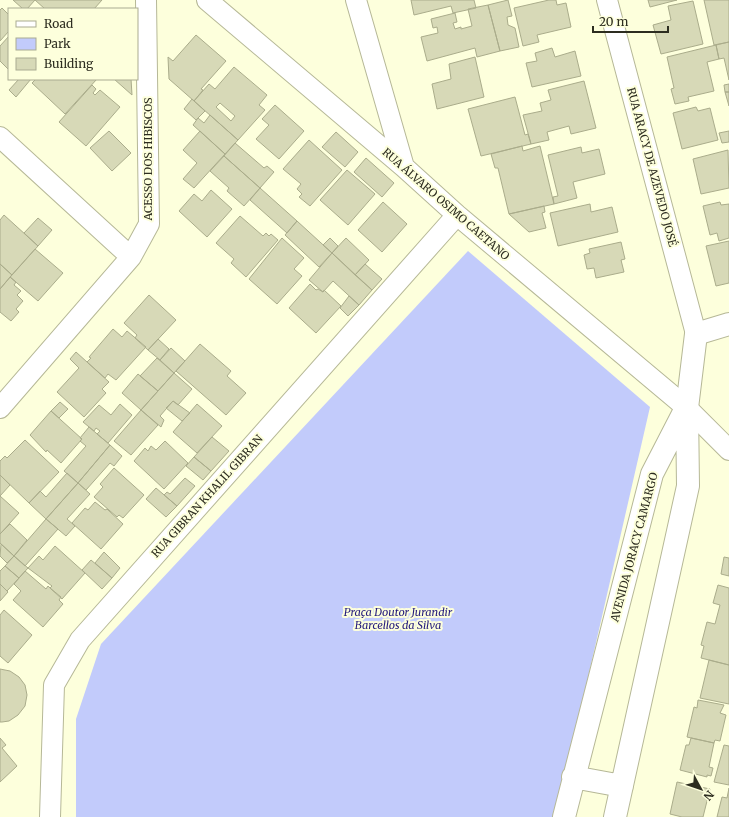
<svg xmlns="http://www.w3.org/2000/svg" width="729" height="817" font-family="Merriweather,serif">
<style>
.green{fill:#c2cbfb}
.building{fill:#d7d9b7;stroke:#aaac8b;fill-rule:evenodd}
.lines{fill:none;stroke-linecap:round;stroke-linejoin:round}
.minor-casing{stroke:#b6b897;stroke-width:22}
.tertiary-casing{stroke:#b6b897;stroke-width:24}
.minor{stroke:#fff;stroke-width:20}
.tertiary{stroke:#fff;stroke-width:22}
.labels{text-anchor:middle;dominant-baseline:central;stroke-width:4;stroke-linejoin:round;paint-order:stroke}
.street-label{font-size:11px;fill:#2d2d20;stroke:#fdffdc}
.park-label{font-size:11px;font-style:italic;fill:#22197c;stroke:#fdffdc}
</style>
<rect width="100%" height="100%" fill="#fdffdc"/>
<path class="green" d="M468 251 650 407 556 817H76V719L101 644Z"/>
<path class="building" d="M13 0H35L27 9H23Z
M35 0H102L94 9H45Z
M411 0H474L476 8 453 13 451 6 414 15Z
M508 0 512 16 507 17 508 25 515 28 519 47 500 51 488 5Z
M549 0H556L557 5 566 3 571 27 537 35 539 42 523 46 514 8Z
M648 0H677L650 7Z
M704 0H729V42L714 45Z
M693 1 703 44 661 54 653 25 671 20 668 6Z
M488 5 500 51 477 57 475 48 427 61 421 37 438 33 437 27 433 28 431 19 455 13 457 22 453 23 455 29 461 27V29L472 26 468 9Z
M2 8 9 15V31L0 41V10Z
M196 35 226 61 201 89 203 90 194 101 169 79 168 57 173 61Z
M9 36V70L0 61V46Z
M729 42V80L724 58 719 59 716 45Z
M716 45 719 59 707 62 714 91 688 97 689 101 675 104 671 89 674 88 667 57Z
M552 48 555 57 575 51 581 76 532 87 526 63 537 61 535 53Z
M475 57 484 97 437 109 432 84 451 79 449 64Z
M234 67 267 95 259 105 265 110 238 140 194 101 209 84 215 89ZM220 103 235 116 231 121 216 107Z
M19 79H31L16 97 9 90Z
M36 79H97L65 114 32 83Z
M114 79H131L132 95Z
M584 81 596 128 571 134 569 126 547 132 549 140 531 144 523 115 542 111 540 103 551 100 548 90Z
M729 84V92H725L724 85Z
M92 85 96 89 93 93 95 95 100 90 120 107 86 146 59 122Z
M725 92H729V106Z
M515 97 525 135 528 134 531 144 481 156 468 109Z
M192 99 205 111 196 120 184 109Z
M275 105 304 131 279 159 256 139 269 125 262 119Z
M696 107 698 111 710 108 718 140 682 149 673 113Z
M210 115 238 140 225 154 193 125 198 118 204 123Z
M109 131 131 153 112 171 90 148Z
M200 131 225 154 194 188 183 179 197 163 183 150Z
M729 131V142L722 143 719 133Z
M336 132 358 152 345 167 322 147Z
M309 140 342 170 310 206 299 197 302 194 297 189 301 184 283 169Z
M235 143 264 168 267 166 274 172 260 188 224 156Z
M522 146 523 151 540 146 554 204 509 214 498 168H495L491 154Z
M581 147 582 153 599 149 605 174 573 182 577 198 554 204 553 197 558 196 548 155Z
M728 150 729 188 701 194 693 159Z
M224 156 260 188 244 206 227 191 229 188 210 171Z
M366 158 394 183 382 197 354 172Z
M347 170 375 194 348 225 320 200Z
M260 188 297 221 287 233 250 200Z
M211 190 232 209 207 237 179 211 194 194 202 201Z
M383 202 407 224 382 252 358 230Z
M720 202 721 205 729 204V238L719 241 717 233 710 235 703 206Z
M590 204 591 212 612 207 618 232 558 246 550 213Z
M544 206 545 212 542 213 546 228 529 232 509 214Z
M4 215 38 246 12 275 0 264V220Z
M240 216 263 236 266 233 269 236 271 234 278 240 246 277 231 263 234 259 216 243Z
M38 218 52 230 38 246 24 233Z
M297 221 332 253 319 267 285 235Z
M282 238 304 258 294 269 302 276 277 304 249 279Z
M330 238 338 246 332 253 323 245Z
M346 238 369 260 355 275 332 253Z
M729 241V283L716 286 706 246Z
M621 242 625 259 621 260 624 272 596 278 594 268 587 269 584 255 590 253 589 249Z
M35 249 63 273 38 301 10 277Z
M332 253 372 290 359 305 333 281 323 292 309 280Z
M0 264 12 275 0 289Z
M365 264 382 279 372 290 355 275Z
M10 277 16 282 14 285 21 291 17 295 23 301 16 309 19 312 11 321 0 312V289Z
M310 284 316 290 318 289 323 292 324 290 341 306 316 333 289 308Z
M149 295 176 320 148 350 135 338 137 335 124 323Z
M349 296 359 305 348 316 340 308Z
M113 329 122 337 127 331 146 347 116 380 108 374 105 378 87 362 91 358 89 357Z
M158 339 169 349 160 360 148 350Z
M200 344 231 371 227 376 246 393 226 415 176 371Z
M171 348 185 361 174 373 160 360Z
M76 352 109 382 102 389 106 393 84 417 57 392 79 368 70 359Z
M157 358 174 373 158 391 140 376Z
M174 373 192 389 178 405 173 401 160 416 164 420 161 427 141 410Z
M138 374 158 391 141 410 122 393Z
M173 401 190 413 182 421 166 408Z
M60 402 68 409 59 418 51 411Z
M120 404 132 415 108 443 97 434 100 431 96 428 94 431 83 422 99 405 111 415Z
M197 404 222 426 197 453 173 432Z
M141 410 158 425 131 455 114 441Z
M51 411 82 439 61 463 47 450 46 452 30 435Z
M89 427 110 445 78 483 64 471 86 446 80 441 82 439 80 438Z
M212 437 229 451 211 471 194 457Z
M25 440 59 472 29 503 0 475V461L5 456 7 458Z
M165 441 188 463 164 489 134 461 145 448 148 451 151 446 156 450Z
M110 445 122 456 114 466 110 463 86 490 78 483Z
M194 457 211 471 203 480 186 466Z
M114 468 144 495 123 518 119 515 117 517 94 497 103 487 100 484Z
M67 473 78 483 46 519 29 503 40 491 46 497Z
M0 475 10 485 0 496Z
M185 478 195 486 177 506 164 495 167 492 170 494Z
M78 483 90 494 67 519 75 526 66 536 46 519Z
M156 488 177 506 166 517 146 499Z
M0 496 19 513 0 534Z
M95 502 105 510 107 509 123 524 101 549 72 523 85 508 88 510Z
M46 519 58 529 25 566 14 556Z
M10 524 27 540 14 556 0 543V534Z
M1 544 14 556 7 563 0 556Z
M55 546 85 573 62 599 50 588 52 586 28 568 39 556 43 560Z
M104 552 120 568 112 578 95 563Z
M14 556 28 568 19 578 5 566Z
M724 557 729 558V576L721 574Z
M91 560 112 578 102 589 82 570Z
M5 566 19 578 7 591 0 584V571Z
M25 571 46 589 48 586 50 588 61 597 59 600 63 604 43 627 13 600 21 591 14 584Z
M0 584 8 592 0 601Z
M718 585 729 588V665L701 658 704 646 701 645 707 622 715 624 720 605 713 603Z
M4 610 32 635 8 663 0 656V615Z
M709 660 729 665V704L700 698Z
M0 669 10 671 19 677 25 685 27 695 25 706 18 715 9 721 2 722H0Z
M698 700 724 705 720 713 726 715 720 741 715 740 714 743 687 737 694 707 697 708Z
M0 738 6 745 2 748 17 766 0 782Z
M691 738 714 743 709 767 713 768 711 776 707 775V777L680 770 686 745H689Z
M724 745 729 746V785L714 782Z
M677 782 710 789 703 817H682L670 814Z
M729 788V817H717L722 797 727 798Z"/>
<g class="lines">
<defs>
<path id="minor" d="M207 0 404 167 457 215 687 408 729 450
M356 0 404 167
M607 0 696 334
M0 137 131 257
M0 408 131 257 149 224 146 0
M50 817 54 685 80 640 457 215"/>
<path id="tertiary" d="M573 777 622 786
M564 817 652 474 685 410
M615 817 688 486 687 408 696 334 729 324"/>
</defs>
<use href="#minor" class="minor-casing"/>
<use href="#tertiary" class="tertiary-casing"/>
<use href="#minor" class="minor"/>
<use href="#tertiary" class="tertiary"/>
</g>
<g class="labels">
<g class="street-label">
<text transform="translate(148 159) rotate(-90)">ACESSO DOS HIBISCOS</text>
<text transform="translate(652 167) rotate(75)">RUA ARACY DE AZEVEDO JOSÉ</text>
<text transform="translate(446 204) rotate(41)">RUA ÁLVARO OSIMO CAETANO</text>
<text transform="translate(207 496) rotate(-48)">RUA GIBRAN KHALIL GIBRAN</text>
<text transform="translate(634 547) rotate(-75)">AVENIDA JORACY CAMARGO</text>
</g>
<g class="park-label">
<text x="398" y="612">Praça Doutor Jurandir<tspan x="398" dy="13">Barcellos da Silva</tspan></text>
</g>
</g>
<rect x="8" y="8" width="130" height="72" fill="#fdffdc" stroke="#aaab91"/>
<rect x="16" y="21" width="20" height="6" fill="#ffffff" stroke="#aaab91"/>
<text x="44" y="28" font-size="12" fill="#2d2d20">Road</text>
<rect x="16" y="38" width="20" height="12" fill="#c2cbfb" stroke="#aaab91"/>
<text x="44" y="48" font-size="12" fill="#2d2d20">Park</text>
<rect x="16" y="58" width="20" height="12" fill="#d7d9b7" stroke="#aaab91"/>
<text x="44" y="68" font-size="12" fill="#2d2d20">Building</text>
<g transform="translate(701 789) rotate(130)" stroke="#fdffdc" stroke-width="3" paint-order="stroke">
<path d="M0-3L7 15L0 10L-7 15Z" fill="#2d2d20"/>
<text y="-6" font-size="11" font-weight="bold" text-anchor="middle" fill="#2d2d20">N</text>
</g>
<path d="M593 26v6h75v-6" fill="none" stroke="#2d2d20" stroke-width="2"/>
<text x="599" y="26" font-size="12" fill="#2d2d20" stroke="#fdffdc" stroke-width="3" paint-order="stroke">20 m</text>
</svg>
